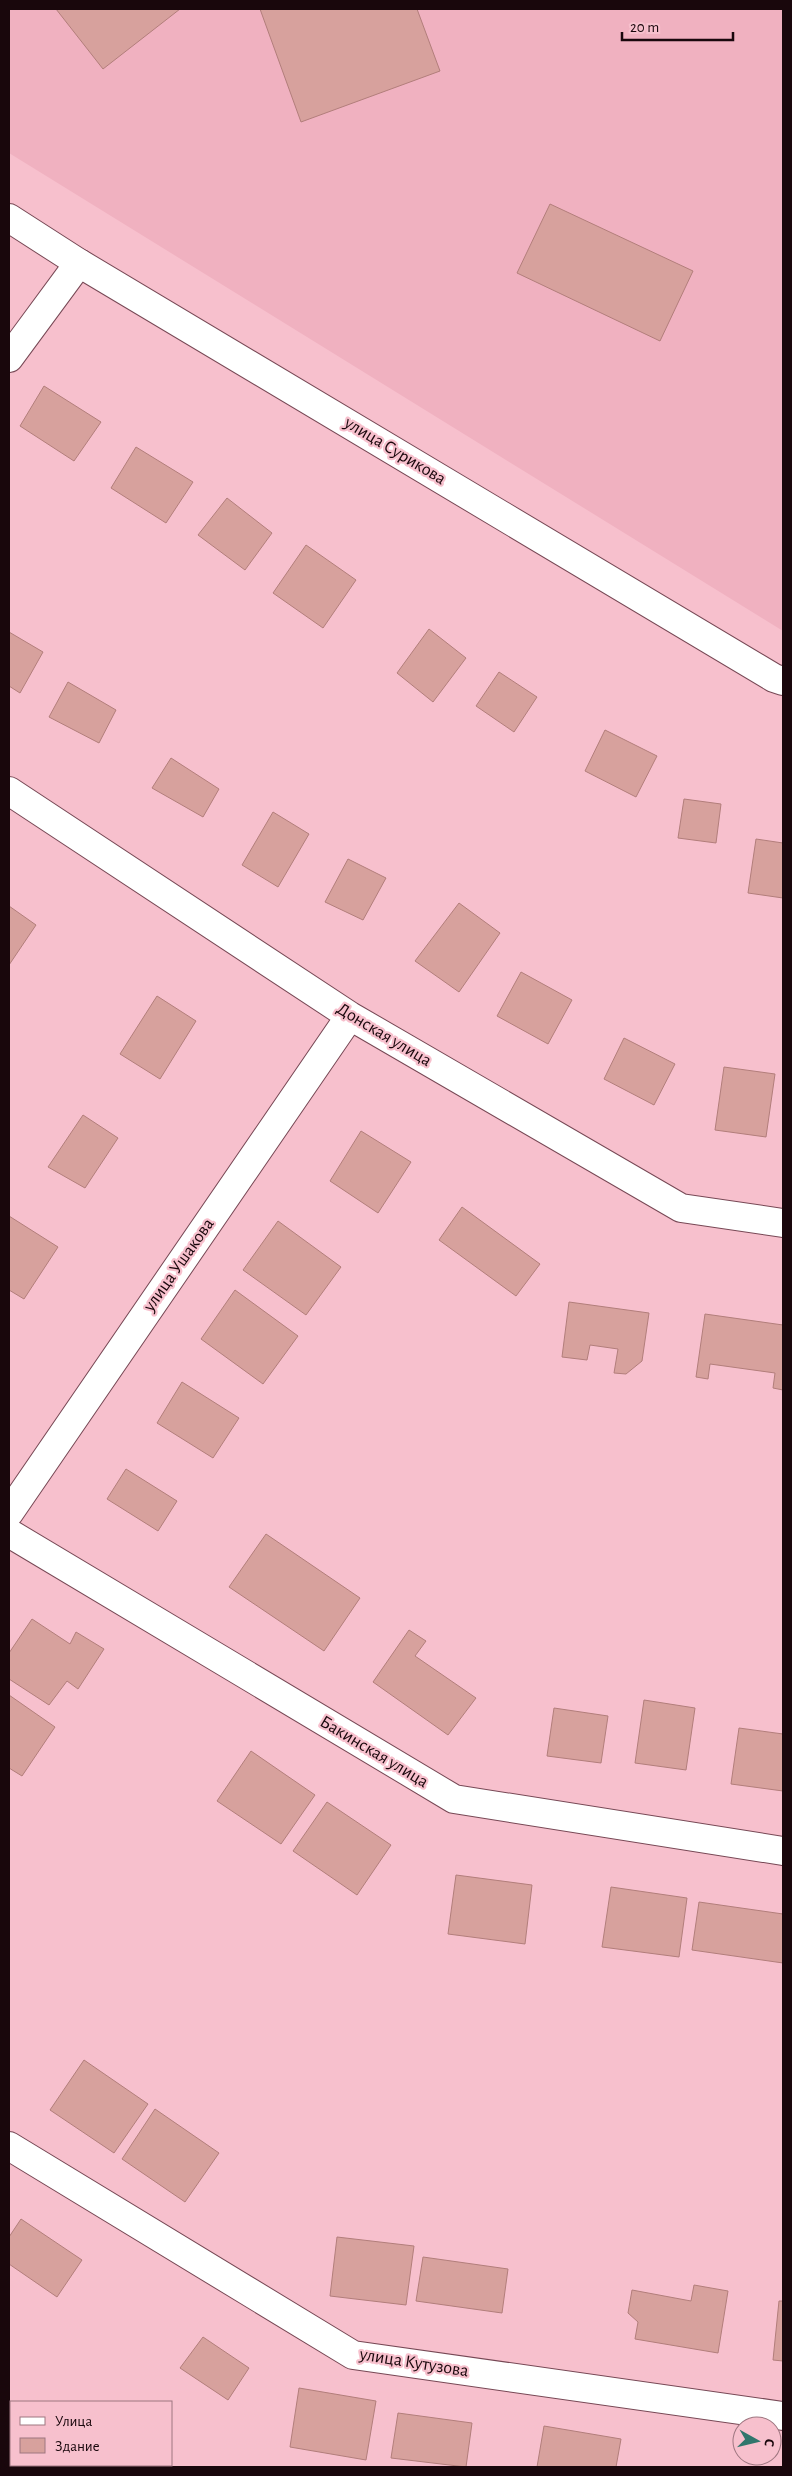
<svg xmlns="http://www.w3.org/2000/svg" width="792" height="2476" font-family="'Alegreya Sans',sans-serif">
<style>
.built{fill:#f0b1c0}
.building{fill:#d7a19d;stroke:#b27e7b}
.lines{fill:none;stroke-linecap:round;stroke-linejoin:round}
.street-casing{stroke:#774855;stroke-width:30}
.secondary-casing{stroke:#774855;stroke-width:30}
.street{stroke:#fff;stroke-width:28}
.secondary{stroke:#fff;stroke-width:28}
.labels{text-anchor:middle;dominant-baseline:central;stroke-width:4.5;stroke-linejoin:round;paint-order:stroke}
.street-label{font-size:18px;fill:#19070c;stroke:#f7c0cd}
</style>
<rect width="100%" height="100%" fill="#f7c0cd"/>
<path class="built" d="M9 9H783V631L9 153Z"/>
<path class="building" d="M56 9H180L103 69Z
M260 9H417L440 71 301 122Z
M550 204 693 271 660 341 517 273Z
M44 386 101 422 74 461 20 426Z
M136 447 193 482 166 523 111 488Z
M227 498 272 533 245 570 198 535Z
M306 545 356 580 323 628 273 593Z
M429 629 466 658 433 702 397 673Z
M9 632 43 652 20 693 9 686Z
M499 672 537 697 514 732 476 706Z
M68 682 116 710 99 743 49 717Z
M605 730 657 756 636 797 585 771Z
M171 758 219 789 203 817 152 788Z
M684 799 721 804 716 843 678 838Z
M273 812 309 834 278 887 242 865Z
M756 839 783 843V898L748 893Z
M348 859 386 878 363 920 325 902Z
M459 903 500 933 459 992 415 961Z
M9 906 36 925 9 965Z
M521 972 572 1000 548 1044 497 1016Z
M157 996 196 1021 160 1079 120 1054Z
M624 1038 675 1064 654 1105 604 1079Z
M724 1067 775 1074 766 1137 715 1130Z
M83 1115 118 1138 85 1188 48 1167Z
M361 1131 411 1162 378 1213 330 1181Z
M462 1207 540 1264 516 1296 439 1240Z
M9 1216 58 1247 24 1299 9 1290Z
M278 1221 341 1267 306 1315 243 1270Z
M235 1290 298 1336 263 1384 201 1339Z
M569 1302 649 1313 642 1361 626 1374 614 1373 618 1349 590 1345 587 1360 562 1357Z
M705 1314 783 1325V1390L773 1388 775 1373 710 1364 708 1379 696 1377Z
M182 1382 239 1418 213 1458 157 1423Z
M126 1469 177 1501 158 1531 107 1499Z
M266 1534 360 1598 324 1651 229 1587Z
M32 1619 70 1644 76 1632 104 1649 78 1689 67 1681 49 1705 9 1679V1653Z
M409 1630 426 1641 415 1656 476 1698 448 1735 373 1682Z
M9 1695 55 1727 22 1776 9 1768Z
M644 1700 695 1708 686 1770 635 1763Z
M554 1708 608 1716 601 1763 547 1756Z
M739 1728 783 1734V1791L731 1784Z
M251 1751 315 1795 281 1844 217 1801Z
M327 1802 391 1845 357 1895 293 1851Z
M456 1875 532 1885 525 1944 448 1934Z
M611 1887 687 1898 679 1957 602 1947Z
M699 1902 783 1914V1963L692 1950Z
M84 2060 148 2104 114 2153 50 2110Z
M155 2109 219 2153 185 2202 122 2159Z
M21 2219 82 2260 57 2297 9 2264V2237Z
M337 2237 414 2246 406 2305 330 2296Z
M423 2257 508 2269 502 2313 416 2301Z
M694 2285 728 2291 718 2353 635 2339 638 2322 628 2313 632 2290 691 2301Z
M779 2301H783V2361L773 2360Z
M203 2337 249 2368 228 2400 180 2368Z
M299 2388 376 2401 366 2460 290 2447Z
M398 2413 472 2423 466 2467 391 2458Z
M544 2426 621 2439 616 2467H537Z"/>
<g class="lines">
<defs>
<path id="street" d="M9 358 79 263
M9 791 350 1016 681 1208 783 1223
M9 1513 350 1016
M9 1533 454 1799 783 1851
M9 2146 353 2355 783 2416"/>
<path id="secondary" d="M9 218 79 263 774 678 783 681"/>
</defs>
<use href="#street" class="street-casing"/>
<use href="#secondary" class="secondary-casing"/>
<use href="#street" class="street"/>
<use href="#secondary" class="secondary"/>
</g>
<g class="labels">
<g class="street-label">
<text transform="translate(395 451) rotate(31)">улица Сурикова</text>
<text transform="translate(384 1035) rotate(31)">Донская улица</text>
<text transform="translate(179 1265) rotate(-55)">улица Ушакова</text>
<text transform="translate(374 1752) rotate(31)">Бакинская улица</text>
<text transform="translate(414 2363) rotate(9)">улица Кутузова</text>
</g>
</g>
<rect width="792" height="2476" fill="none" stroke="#19070c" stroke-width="20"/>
<rect x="10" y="2401" width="162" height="65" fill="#f7c0cd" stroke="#9e7680"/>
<rect x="20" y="2417" width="25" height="8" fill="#ffffff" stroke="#9e7680"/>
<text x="55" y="2426" font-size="15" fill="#19070c">Улица</text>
<rect x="20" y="2438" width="25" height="15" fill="#d7a19d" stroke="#9e7680"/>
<text x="55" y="2451" font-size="15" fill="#19070c">Здание</text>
<g transform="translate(757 2441) rotate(98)"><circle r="24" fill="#f7c0cd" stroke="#9e7680"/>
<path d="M0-4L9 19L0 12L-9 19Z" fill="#30766c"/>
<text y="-8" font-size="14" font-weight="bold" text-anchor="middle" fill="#19070c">С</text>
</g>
<path d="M622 32v8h111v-8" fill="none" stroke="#19070c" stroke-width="2.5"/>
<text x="630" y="32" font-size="15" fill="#19070c" stroke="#f7c0cd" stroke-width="4" paint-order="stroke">20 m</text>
</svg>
